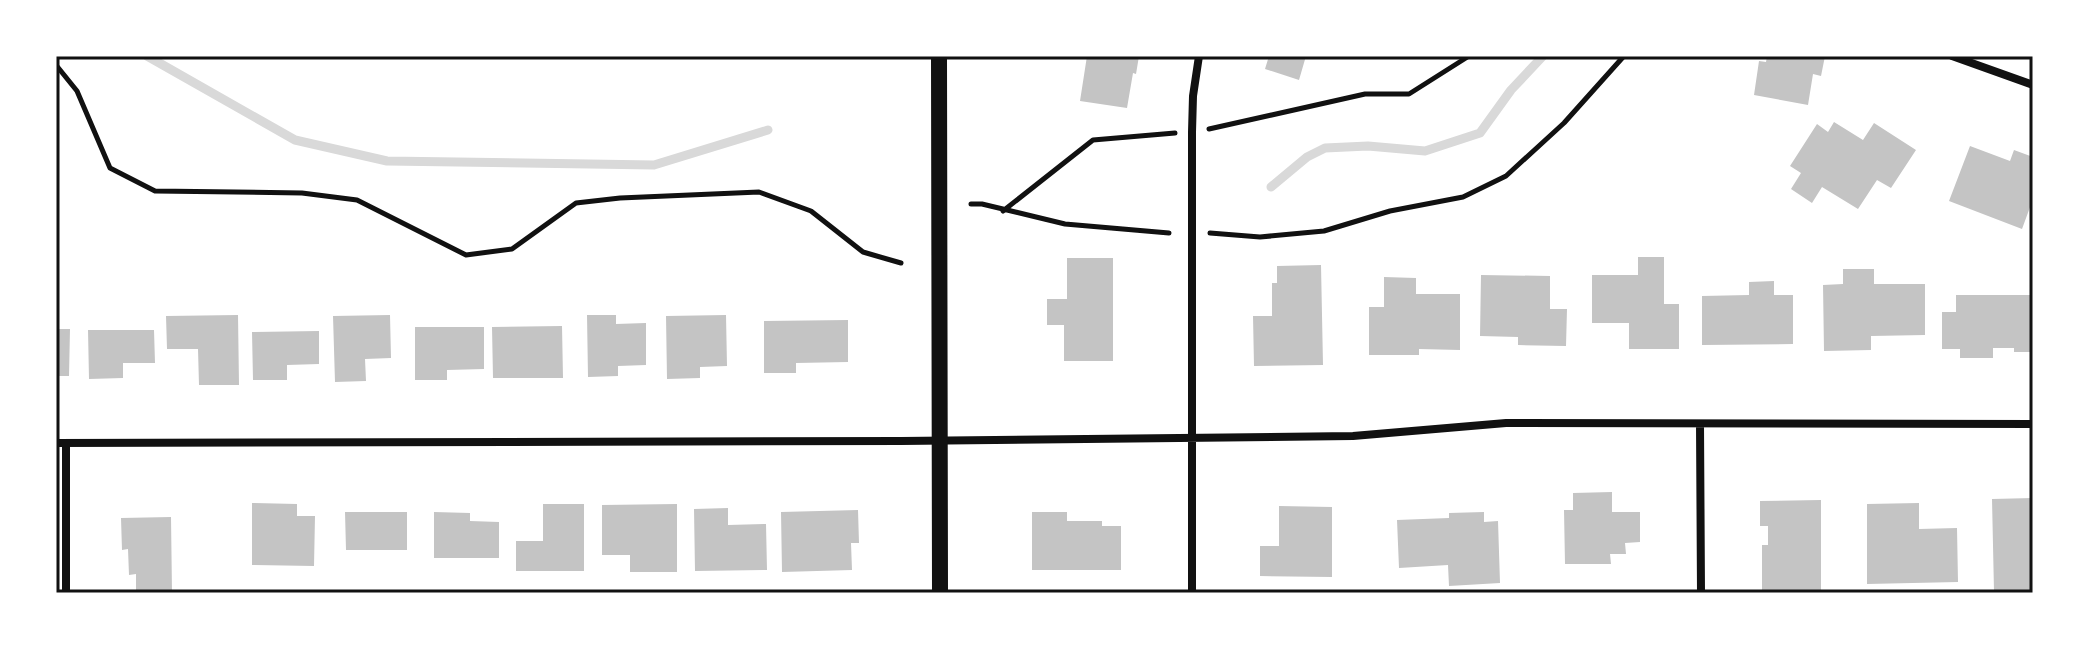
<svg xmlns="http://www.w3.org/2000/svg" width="2089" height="649" font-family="Jost,sans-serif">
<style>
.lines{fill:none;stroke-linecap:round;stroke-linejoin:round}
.stream{stroke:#d9d9d9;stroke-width:9}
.building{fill:#c4c4c4}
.path{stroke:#111;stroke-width:5}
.minor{stroke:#111;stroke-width:8}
.secondary{stroke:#111;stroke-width:16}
.neatline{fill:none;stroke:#111;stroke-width:3}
</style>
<rect width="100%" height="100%" fill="#fff"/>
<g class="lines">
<path class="stream" d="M147 56 295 140 387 161 654 165 768 130
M1271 187 1307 157 1325 148 1368 146 1425 151 1480 133 1511 90 1543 56"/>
</g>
<path class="building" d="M1087 56H1139L1136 74 1133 73 1127 108 1080 101Z
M1269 56H1306L1299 80 1265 69Z
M1767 56H1825L1821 76 1813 74 1808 105 1754 95 1759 61 1766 62Z
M1834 122 1863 140 1874 123 1916 150 1891 188 1877 180 1858 209 1822 187 1812 203 1791 189 1801 173 1790 166 1817 124 1828 132Z
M1970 146 2010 161 2014 150 2033 157V199L2022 229 1949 201Z
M1638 257H1664V304H1679V349H1629V323H1592V275H1638Z
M1067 258H1113V361H1064V325H1047V299H1067Z
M1321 265 1323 365 1254 366 1253 316H1272V283H1277V266Z
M1843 269H1874V284H1925V335L1871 336V350L1824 351 1823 285 1843 284Z
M1481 275 1550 276V309H1567L1566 346 1518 345V337L1480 336Z
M1384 277 1416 278V294H1460V350L1419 349V355H1369V307H1384Z
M1774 281V295H1793V344L1702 345V296L1749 295V282Z
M1956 295H2033V352H2014V348H1993V358H1960V349H1942V312H1956Z
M238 315 239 385H199L198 349H167L166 316Z
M390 315 391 358 365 359 366 381 335 382 333 316Z
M587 315H616V324L646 323V365L618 366V376L588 377Z
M726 315 727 366 700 367V378L667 379 666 316Z
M848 320V362L796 363V373H764V321Z
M562 326 563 378H493L492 327Z
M415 327H484V369L447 370V380H415Z
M56 329H70L69 376H56Z
M88 330H154L155 363H123V378L89 379Z
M319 331V364L287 365V380H253L252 332Z
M1612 492V512H1640V542L1625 543 1626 554H1610L1611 564H1565L1564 510H1573V493Z
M2033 498V590L1994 591 1992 499Z
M1821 500V593H1762V545H1768V526H1760V501Z
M252 503 297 504V516H315L314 566 252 565Z
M1919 503V529L1957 528 1958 582 1867 584V504Z
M543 504H584V571H516V541H543Z
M677 504V572H630V555H602V505Z
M1279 506 1332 507V577L1260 576V546H1279Z
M728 508V525L766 524 767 570 695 571 694 509Z
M858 510 859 543H851L852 570 782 572 781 512Z
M345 512H407V550H346Z
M434 512 470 513V521L499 522V558H434Z
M1032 512H1067V521H1102V526H1121V570H1032Z
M1484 512V522L1498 521 1500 583 1449 586 1448 565 1399 568 1397 520 1449 518V513Z
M171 517 172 593H136V574L129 575 128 549 122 550 121 518Z"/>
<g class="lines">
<path class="path" d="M56 65 77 91 110 168 155 191 302 193 357 200 466 255 512 249 576 203 620 198 759 192 811 211 863 252 901 263
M1209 129 1365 94H1409L1469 56
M971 204H982L1065 224 1169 233
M1003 211 1093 140 1175 133
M1210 233 1260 237 1324 231 1390 211 1463 197 1506 176 1564 123 1624 56"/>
<path class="minor" d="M1952 56 2033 85
M1700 424 1701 593
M56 443 901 441 1353 436 1506 423 2033 424
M66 443V593
M1192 593V132L1193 96 1199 56"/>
<path class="secondary" d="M939 56 940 593"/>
</g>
<rect width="2089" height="649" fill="none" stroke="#ffffff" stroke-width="116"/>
<rect x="58" y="58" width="1973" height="533" class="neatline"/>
</svg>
